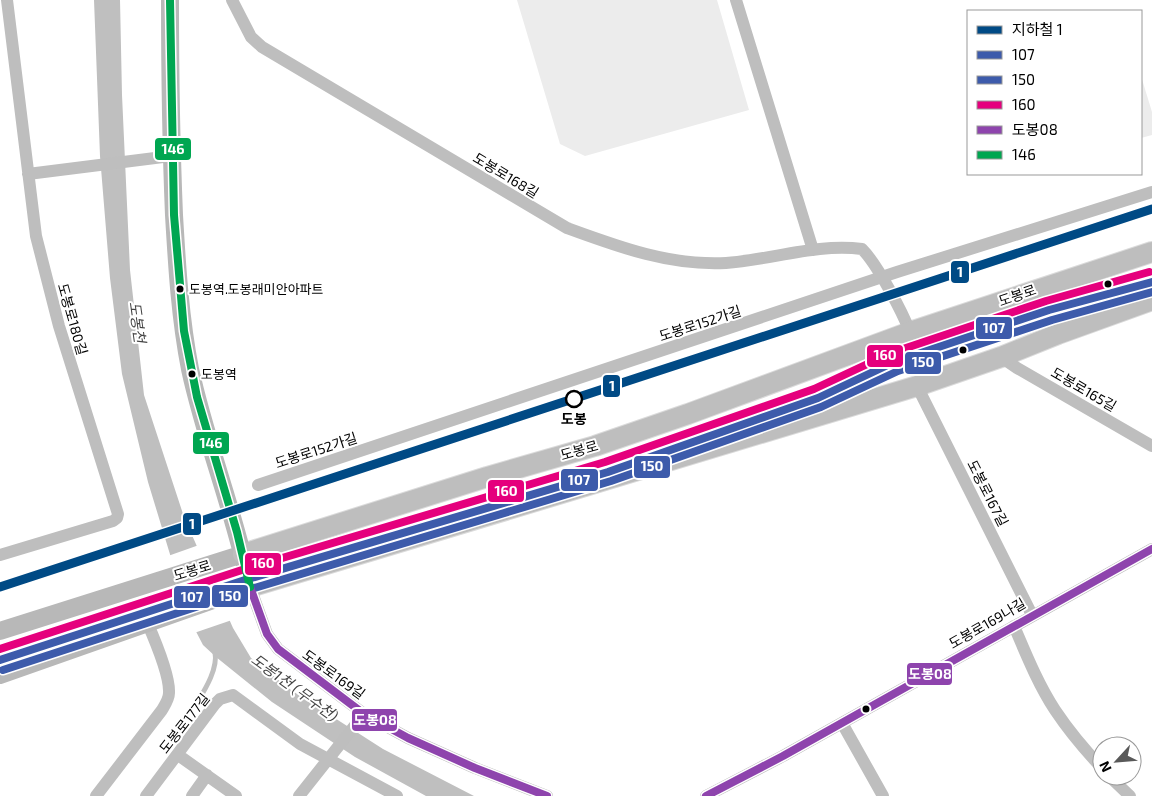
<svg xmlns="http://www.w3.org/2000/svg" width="1152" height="796" font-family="'Exo 2','Noto Sans KR',sans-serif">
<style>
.green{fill:#ececec}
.water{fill:#bfbfbf}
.pier{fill:#fff}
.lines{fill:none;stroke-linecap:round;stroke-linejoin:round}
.stream{stroke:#bfbfbf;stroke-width:5}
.primary-casing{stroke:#dbdbdb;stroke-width:22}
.street{stroke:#bebebe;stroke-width:12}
.secondary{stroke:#b8b8b8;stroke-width:18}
.primary{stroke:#bebebe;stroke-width:20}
.bus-1-casing{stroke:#fff;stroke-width:11}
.bus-2-casing{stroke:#fff;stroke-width:11}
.bus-3-casing{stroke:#fff;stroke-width:11}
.bus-4-casing{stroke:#fff;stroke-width:11}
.bus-5-casing{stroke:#fff;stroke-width:11}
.bus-1{stroke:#3d5bab;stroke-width:8}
.bus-2{stroke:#3d5bab;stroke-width:8}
.bus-3{stroke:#e5007d;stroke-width:8}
.bus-4{stroke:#8e44ad;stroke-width:8}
.bus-5{stroke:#00a651;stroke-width:8}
.metro-1-casing{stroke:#fff;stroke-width:12}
.metro-1{stroke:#004a85;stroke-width:9}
.bus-dot{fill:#000;stroke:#fff;stroke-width:2}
.stop-dot{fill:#fff;stroke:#000;stroke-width:2.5}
.labels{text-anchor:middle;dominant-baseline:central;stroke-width:4;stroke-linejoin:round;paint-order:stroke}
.bus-label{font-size:13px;fill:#000;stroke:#fff;text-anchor:start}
.street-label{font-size:14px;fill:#000;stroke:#fff}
.stop-label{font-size:14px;font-weight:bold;fill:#000;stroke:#fff}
.water-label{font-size:15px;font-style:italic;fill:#444;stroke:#fff}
.line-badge{stroke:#fff;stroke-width:2}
.badge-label{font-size:14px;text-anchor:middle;font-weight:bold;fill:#fff}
</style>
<rect width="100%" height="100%" fill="#fff"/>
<path class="green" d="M517 0H717L749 110 585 156 560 144Z
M1141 76 1152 112V135L1141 138Z"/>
<path class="water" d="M94 0H120L122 95 130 270 144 395 184 517 233 628 251 658 291 690 383 749 474 796H426L355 757 272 702 216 657 203 645 190 620 148 482 122 374 110 278 100 156Z"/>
<path class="pier" d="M199 545 232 620 194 633 188 621 168 556Z"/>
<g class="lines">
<path class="stream" d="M198 701C206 688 218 668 215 652"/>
<defs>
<path id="primary" d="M243 554 487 477 595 446 688 414 910 332 1152 252
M250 587 917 386 1001 357 1058 334 1152 300"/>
</defs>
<use href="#primary" class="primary-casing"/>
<path class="street" d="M232 0 251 37 262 47 567 228C619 247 670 266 726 263 771 260 817 243 862 249 877 264 902 311 910 332
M736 0 813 250
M28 174 171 156
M1001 357 1017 368 1152 446
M917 386 1032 615
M258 485 897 272 1152 192
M0 555 113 521 117 518 118 514 59 326 36 236 7 0
M250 587 267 634 278 649 364 714 408 738 475 768 547 796
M1014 626C1026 654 1038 684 1055 710 1069 731 1085 750 1102 768
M842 723 883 796
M178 755 236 796
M1109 776 1130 796
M96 796 162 710C165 705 169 699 169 693 170 676 154 638 147 622
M146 796 215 704 220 699 233 695 300 744 397 796
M192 796 207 775
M299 796 364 714
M706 796 783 756 1152 549"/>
<path class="secondary" d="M0 631 243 554
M0 675 250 587C235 513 206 443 190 369 180 318 177 266 174 215 171 143 170 72 170 0"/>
<use href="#primary" class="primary"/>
<defs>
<path id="bus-1" d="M0 660 248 579 608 472 818 398 894 362 1049 310 1152 282"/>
<path id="bus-2" d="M3 670 251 589 611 481 821 407 898 371 1052 320 1152 292"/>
<path id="bus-3" d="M0 649 245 569 605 462 814 389 891 353 1046 301 1149 272"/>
<path id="bus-4" d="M250 587 267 634 278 649 364 714 408 738 475 768 547 796
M706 796 783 756 1152 549"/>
<path id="bus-5" d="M170 0 174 215 184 331 197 397 237 532 250 587"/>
</defs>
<use href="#bus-1" class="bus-1-casing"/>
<use href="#bus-2" class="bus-2-casing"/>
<use href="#bus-3" class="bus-3-casing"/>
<use href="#bus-4" class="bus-4-casing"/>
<use href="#bus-5" class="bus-5-casing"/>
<use href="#bus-1" class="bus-1"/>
<use href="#bus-2" class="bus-2"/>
<use href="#bus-3" class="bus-3"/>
<use href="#bus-4" class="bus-4"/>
<use href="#bus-5" class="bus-5"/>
<defs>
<path id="metro-1" d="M0 587 1152 209"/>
</defs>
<use href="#metro-1" class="metro-1-casing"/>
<use href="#metro-1" class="metro-1"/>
</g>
<g class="bus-dot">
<circle cx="1108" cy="284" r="4.5"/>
<circle cx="180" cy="289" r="4.5"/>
<circle cx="963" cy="350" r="4.5"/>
<circle cx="192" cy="374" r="4.5"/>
<circle cx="866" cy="709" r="4.5"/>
</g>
<circle class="stop-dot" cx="574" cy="399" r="8"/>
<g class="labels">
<g class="bus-label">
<text x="189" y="289">도봉역.도봉래미안아파트</text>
<text x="201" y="374">도봉역</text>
</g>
<g class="street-label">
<text transform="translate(506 175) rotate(31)">도봉로168길</text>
<text transform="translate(1017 295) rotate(-19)">도봉로</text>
<text transform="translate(73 319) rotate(74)">도봉로180길</text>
<text transform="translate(700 323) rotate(-18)">도봉로152가길</text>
<text transform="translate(1084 389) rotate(30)">도봉로165길</text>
<text transform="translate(316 450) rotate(-18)">도봉로152가길</text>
<text transform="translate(579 450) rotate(-16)">도봉로</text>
<text transform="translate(988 493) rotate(63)">도봉로167길</text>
<text transform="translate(192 570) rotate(-17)">도봉로</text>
<text transform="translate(987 623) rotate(-30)">도봉로169나길</text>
<text transform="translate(334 674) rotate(36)">도봉로169길</text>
<text transform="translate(184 723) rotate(-52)">도봉로177길</text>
</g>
<g class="stop-label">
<text x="574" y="418">도봉</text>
</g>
<g class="water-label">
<text transform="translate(138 322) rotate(82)">도봉천</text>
<text transform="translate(295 687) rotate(36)">도봉1천 (무수천)</text>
</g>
</g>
<g class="line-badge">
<rect x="154" y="137" width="38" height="24" rx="5" fill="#00a651"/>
<rect x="950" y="260" width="20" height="24" rx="5" fill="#004a85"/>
<rect x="975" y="316" width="38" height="24" rx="5" fill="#3d5bab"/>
<rect x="866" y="344" width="38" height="24" rx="5" fill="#e5007d"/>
<rect x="904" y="351" width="38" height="24" rx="5" fill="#3d5bab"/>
<rect x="602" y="374" width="19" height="24" rx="5" fill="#004a85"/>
<rect x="192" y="431" width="38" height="24" rx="5" fill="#00a651"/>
<rect x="633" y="455" width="38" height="24" rx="5" fill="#3d5bab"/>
<rect x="560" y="468" width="39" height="24" rx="5" fill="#3d5bab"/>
<rect x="487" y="479" width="38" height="24" rx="5" fill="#e5007d"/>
<rect x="182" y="512" width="20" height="24" rx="5" fill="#004a85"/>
<rect x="244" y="552" width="38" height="24" rx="5" fill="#e5007d"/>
<rect x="211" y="584" width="38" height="24" rx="5" fill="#3d5bab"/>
<rect x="173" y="585" width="38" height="24" rx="5" fill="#3d5bab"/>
<rect x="906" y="662" width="47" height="24" rx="5" fill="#8e44ad"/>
<rect x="351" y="708" width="47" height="24" rx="5" fill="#8e44ad"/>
</g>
<g class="badge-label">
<text x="173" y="154">146</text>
<text x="960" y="277">1</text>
<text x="994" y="333">107</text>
<text x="885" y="360">160</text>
<text x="923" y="367">150</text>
<text x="612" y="391">1</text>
<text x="211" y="448">146</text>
<text x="652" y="471">150</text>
<text x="579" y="485">107</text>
<text x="506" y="496">160</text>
<text x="192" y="529">1</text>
<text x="263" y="568">160</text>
<text x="230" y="601">150</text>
<text x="192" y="602">107</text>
<text x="930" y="679">도봉08</text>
<text x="375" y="725">도봉08</text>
</g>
<rect x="967" y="10" width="175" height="165" fill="#ffffff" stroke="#999999"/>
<rect x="977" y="26" width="25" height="8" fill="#004a85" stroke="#999999"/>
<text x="1012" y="35" font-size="15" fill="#000000">지하철 1</text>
<rect x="977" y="51" width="25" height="8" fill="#3d5bab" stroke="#999999"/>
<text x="1012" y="60" font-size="15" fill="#000000">107</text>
<rect x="977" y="76" width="25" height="8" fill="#3d5bab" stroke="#999999"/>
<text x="1012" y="85" font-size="15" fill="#000000">150</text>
<rect x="977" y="101" width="25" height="8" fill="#e5007d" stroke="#999999"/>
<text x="1012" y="110" font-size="15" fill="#000000">160</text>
<rect x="977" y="126" width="25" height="8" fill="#8e44ad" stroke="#999999"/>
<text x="1012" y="135" font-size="15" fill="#000000">도봉08</text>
<rect x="977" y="151" width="25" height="8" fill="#00a651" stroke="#999999"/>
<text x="1012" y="160" font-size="15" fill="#000000">146</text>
<g transform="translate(1117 761) rotate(244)"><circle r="24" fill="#ffffff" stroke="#999999"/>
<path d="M0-4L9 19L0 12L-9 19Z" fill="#595959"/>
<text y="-8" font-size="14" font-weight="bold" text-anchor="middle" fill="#000000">N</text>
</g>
</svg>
